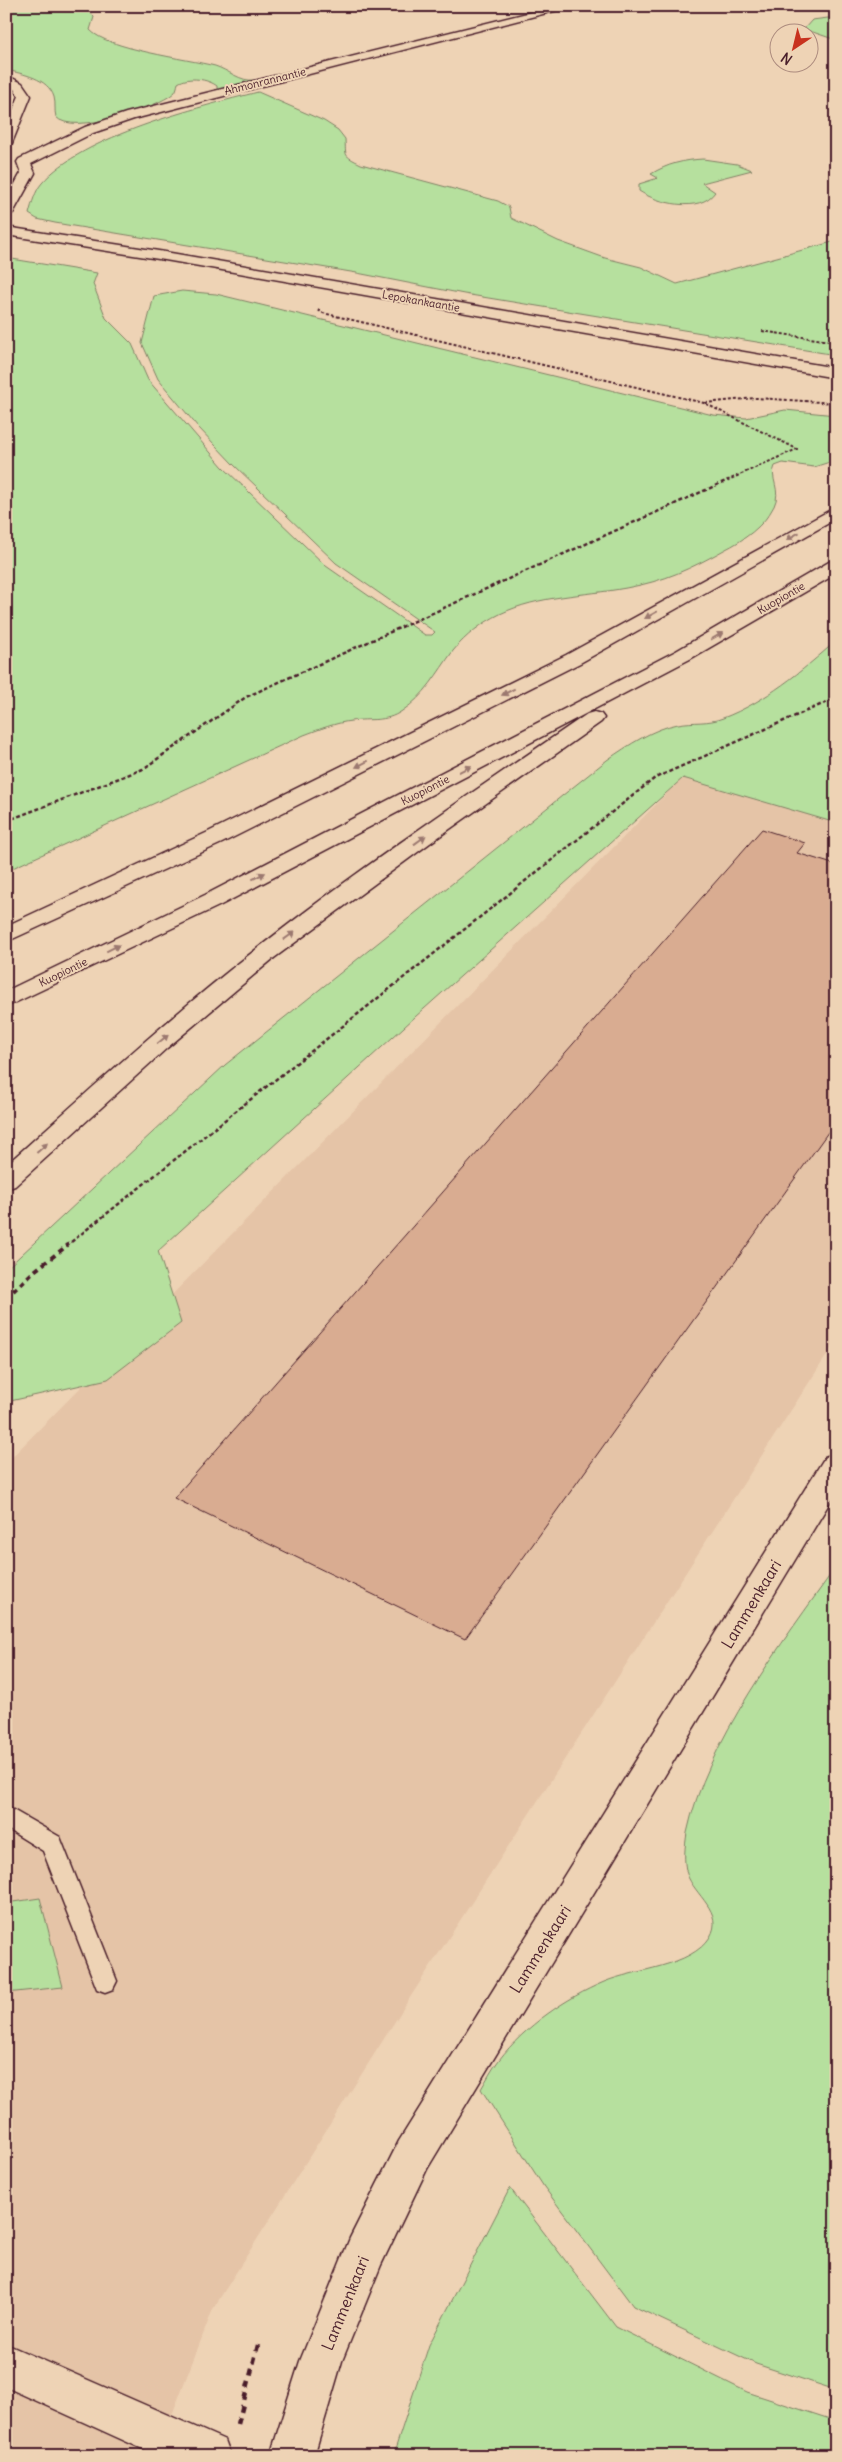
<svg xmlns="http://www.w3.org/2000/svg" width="842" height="2462" font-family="Delius,sans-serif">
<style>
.built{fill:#e5c4a7}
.green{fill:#b6e09e;stroke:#808064}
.building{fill:#d9ac91;stroke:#4a1f2b}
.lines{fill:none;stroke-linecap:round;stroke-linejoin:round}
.service-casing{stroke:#4a1f2b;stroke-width:3}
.minor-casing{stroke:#4a1f2b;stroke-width:3}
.trunk-casing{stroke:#4a1f2b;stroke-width:3}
.path-far3{stroke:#4a1f2b;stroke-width:2;stroke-dasharray:3 2;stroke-linecap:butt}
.path-far2{stroke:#4a1f2b;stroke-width:2.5;stroke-dasharray:4 2.5;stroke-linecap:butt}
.path-far1{stroke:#4a1f2b;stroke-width:4;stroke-dasharray:5.5 4.5;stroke-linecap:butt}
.path{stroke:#4a1f2b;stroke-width:4.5;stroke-dasharray:7 5.5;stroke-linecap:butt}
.service{fill:#eed3b5;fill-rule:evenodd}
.minor{fill:#eed3b5;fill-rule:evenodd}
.trunk{fill:#eed3b5;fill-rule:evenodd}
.oneway{fill:#9c7970}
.labels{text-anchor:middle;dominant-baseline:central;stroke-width:4;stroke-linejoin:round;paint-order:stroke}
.far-street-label{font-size:11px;fill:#4a1f2b;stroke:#eed3b5}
.near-street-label{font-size:16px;fill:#4a1f2b;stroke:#eed3b5}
</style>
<rect width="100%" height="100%" fill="#eed3b5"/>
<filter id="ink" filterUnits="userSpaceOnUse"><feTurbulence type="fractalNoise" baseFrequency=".02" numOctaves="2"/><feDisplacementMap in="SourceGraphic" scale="10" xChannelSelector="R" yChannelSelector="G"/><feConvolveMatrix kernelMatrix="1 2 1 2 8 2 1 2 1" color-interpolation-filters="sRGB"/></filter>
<g filter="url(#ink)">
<path class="built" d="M683 777 836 823V1341L411 1996 213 2309 156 2456H6V1463Z"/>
<path class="green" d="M6 6H84L94 17 90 30C107 49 188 59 215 66 228 70 241 82 254 80L255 82 217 91V86C208 79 189 76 178 83 177 86 177 90 174 93 157 108 72 136 56 117 54 110 56 104 54 97 48 78 23 74 6 70Z
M836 17V40L804 29 812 20Z
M258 92 324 121 338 130 345 139C346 157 343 155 361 164L498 201 509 207 511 218 558 241 605 258 641 267 677 284 836 241V355L464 294 357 273 55 223 37 219 29 214C32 203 35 191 42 183 82 136 199 107 258 92Z
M703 159 737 164 752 170 702 183 715 192C700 214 657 203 639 191V184L658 178 651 174C667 164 684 160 703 159Z
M6 258 97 273 93 284 106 318 132 344 148 380 223 467 326 566 425 635H432L435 632 336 563 233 464 198 427 158 379 142 343 154 296 182 291 216 294 713 415 746 418 785 410 836 415V460L814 467 783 463 775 466C769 478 782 490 774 506 764 526 744 540 724 550 690 569 665 581 626 588 583 596 540 595 500 614 482 623 466 635 453 651 437 673 425 696 402 711 385 723 370 718 351 721 335 723 320 729 304 735L6 871Z
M836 641V823L683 778 415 1017 158 1251 181 1323 108 1379 6 1402V1269L225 1065 607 760C629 745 652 729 678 724 694 721 708 724 723 718 765 702 802 671 836 641Z
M836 1567V2390L756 2364 633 2306 544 2187 481 2089C487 2079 492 2069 499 2060 525 2026 566 1998 604 1982 635 1969 691 1967 710 1937 725 1912 694 1895 687 1874 683 1861 685 1846 687 1833 706 1743 783 1641 836 1567Z
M40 1898 63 1987 6 1993V1903Z
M510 2188 616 2327 747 2392 836 2421V2456H393L429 2345Z"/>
<path class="building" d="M762 829 805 843 797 853 836 865V1121L465 1639 174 1498Z"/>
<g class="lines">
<defs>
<path id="service" d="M6 1806 60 1837 117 1981 113 1989 105 1992 97 1989 43 1851 6 1828Z"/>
<path id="minor" d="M555 6H574L134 119 93 133 31 164 35 173 13 213 6 217V200L21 173 17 162 19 159 85 127 126 113Z
M6 75 22 83 31 96 12 143 6 147V127L19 96 14 89 6 84Z
M6 227 165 252 836 368V378L165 260 6 235Z
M836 1453V1492L427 2169 381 2265 342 2361 314 2456H270L300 2361 350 2238 399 2141 825 1457Z
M6 2344 225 2440 231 2456H158L6 2387Z"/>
<path id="trunk" d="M836 507V519L580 663 222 843 6 942V926L206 833 566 655Z
M836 560V574L690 659 221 905 6 1007V991L205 895 676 651 829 562Z
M594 712 601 714 604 718 601 722 430 843 274 958 167 1048 15 1186 6 1189V1165C89 1091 170 1016 258 948 364 865 476 790 587 714Z"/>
</defs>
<use href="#service" class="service-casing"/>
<use href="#minor" class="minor-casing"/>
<use href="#trunk" class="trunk-casing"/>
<path class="path-far3" d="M318 310 323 313 704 403 797 449 726 481
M762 331 836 342
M705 403 756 398 836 403"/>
<path class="path-far2" d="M6 821 143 769 246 697 728 480
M66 1246 655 778 836 698"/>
<path class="path-far1" d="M6 1298 33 1272 68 1245"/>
<path class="path" d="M238 2424 258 2345"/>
<use href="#service" class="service"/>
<use href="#minor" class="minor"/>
<use href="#trunk" class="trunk"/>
</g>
<defs><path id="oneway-solid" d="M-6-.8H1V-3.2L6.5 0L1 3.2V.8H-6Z" transform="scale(1.25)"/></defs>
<g class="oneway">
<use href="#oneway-solid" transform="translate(793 536) rotate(151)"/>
<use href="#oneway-solid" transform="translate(651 615) rotate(151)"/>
<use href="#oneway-solid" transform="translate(717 636) rotate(-30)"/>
<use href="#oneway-solid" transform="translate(508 692) rotate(153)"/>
<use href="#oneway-solid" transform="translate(362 764) rotate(153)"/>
<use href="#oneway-solid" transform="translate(465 769) rotate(-27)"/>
<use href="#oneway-solid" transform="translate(420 840) rotate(-36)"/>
<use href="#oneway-solid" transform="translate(259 876) rotate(-27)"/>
<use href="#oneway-solid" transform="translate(289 936) rotate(-36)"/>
<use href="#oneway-solid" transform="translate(113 948) rotate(-26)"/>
<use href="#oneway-solid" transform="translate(163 1039) rotate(-40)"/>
<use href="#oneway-solid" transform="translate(42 1148) rotate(-42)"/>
</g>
</g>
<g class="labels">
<g class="far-street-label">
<text transform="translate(265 81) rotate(-14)">Ahmonrannantie</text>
<text transform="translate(421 301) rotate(10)">Lepokankaantie</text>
<text transform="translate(781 598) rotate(-30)">Kuopiontie</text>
<text transform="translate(425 790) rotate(-27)">Kuopiontie</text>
<text transform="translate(63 972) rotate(-26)">Kuopiontie</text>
</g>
<g class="near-street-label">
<text transform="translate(751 1604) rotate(-59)">Lammenkaari</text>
<text transform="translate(540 1949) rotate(-58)">Lammenkaari</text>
<text transform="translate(345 2303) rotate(-68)">Lammenkaari</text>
</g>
</g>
<rect width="842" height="2462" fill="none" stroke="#eed3b5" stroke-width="25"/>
<rect x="12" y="12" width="817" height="2437" fill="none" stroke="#4a1f2b" stroke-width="2" filter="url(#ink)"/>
<g transform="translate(794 48) rotate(215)"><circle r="24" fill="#eed3b5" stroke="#ac8b7e"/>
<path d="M0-4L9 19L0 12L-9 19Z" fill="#c8321e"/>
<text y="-8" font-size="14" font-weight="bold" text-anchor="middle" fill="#4a1f2b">N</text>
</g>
</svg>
